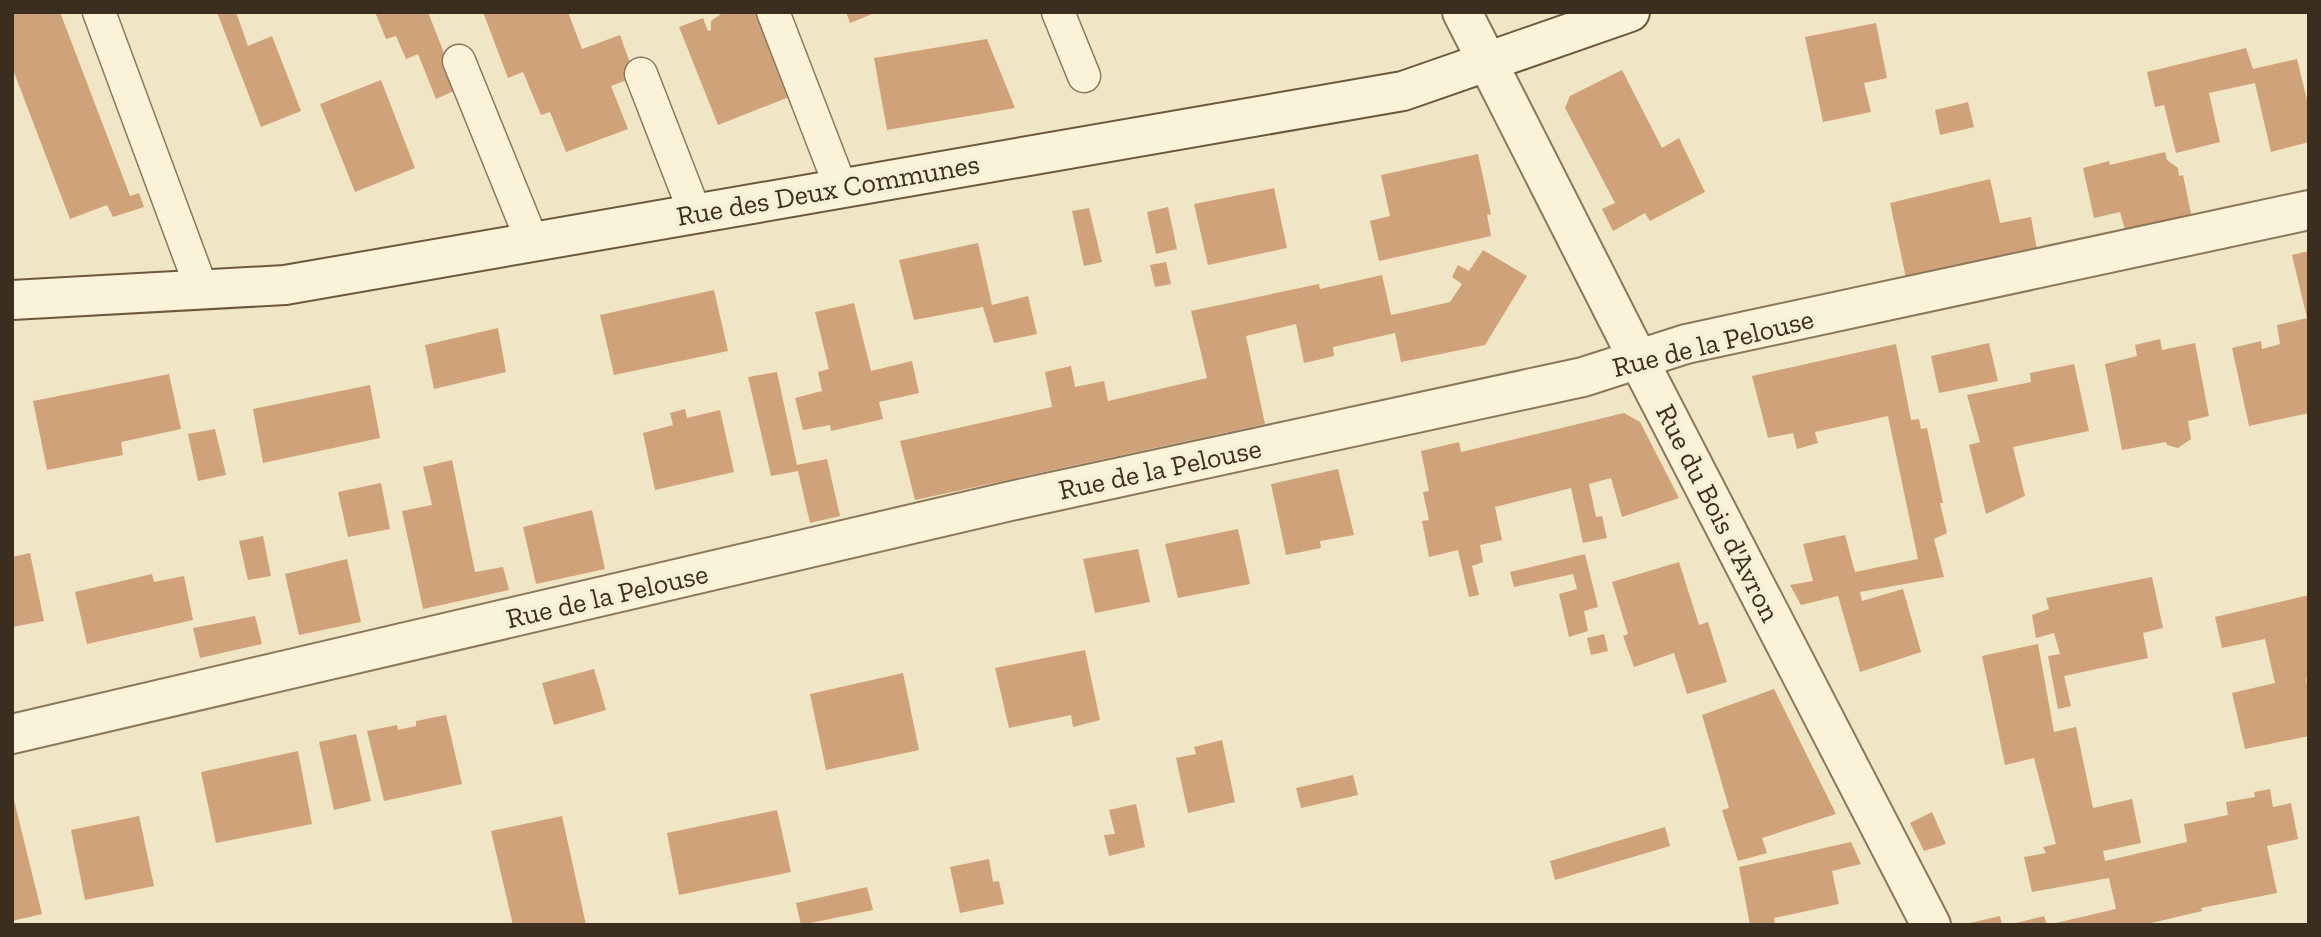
<svg xmlns="http://www.w3.org/2000/svg" width="2321" height="937" font-family="'Zilla Slab',serif">
<style>
.building{fill:#d0a279}
.lines{fill:none;stroke-linecap:round;stroke-linejoin:round}
.lane-casing{stroke:#8c775a;stroke-width:35}
.street-casing{stroke:#8c775a;stroke-width:42}
.secondary-casing{stroke:#6e583d;stroke-width:42}
.lane{stroke:#faf2d9;stroke-width:32}
.street{stroke:#faf2d9;stroke-width:38}
.secondary{stroke:#faf2d9;stroke-width:38}
.labels{text-anchor:middle;dominant-baseline:central;stroke-width:7;stroke-linejoin:round;paint-order:stroke}
.street-label{font-size:28px;fill:#3c2e1e;stroke:#f7efd5}
</style>
<rect width="100%" height="100%" fill="#f0e6c5"/>
<path class="building" d="M12 12H60L130 196 139 193 144 207 113 217 107 205 70 219 12 67Z
M217 12H236L248 46 272 36 301 111 261 127Z
M375 12H428L458 89 436 99 418 54 406 59 396 36 386 39Z
M483 12H568L582 49 620 35 635 77 611 86 628 129 566 152 550 112 541 115 523 72 508 78Z
M724 12H762L794 95 718 125 679 27 703 18 708 31 711 30V21Z
M846 12H877L850 23Z
M1876 23 1887 78 1864 83 1871 112 1823 122 1805 37Z
M987 39 1015 108 887 130 874 58Z
M2246 48 2253 69 2297 59 2309 108V142L2271 152 2255 83 2209 93 2220 142 2176 153 2164 105 2155 107 2147 72Z
M1622 70 1662 148 1679 138 1705 192 1650 221 1645 213 1613 231 1602 209 1615 203 1565 108 1570 96Z
M381 80 415 168 355 192 320 104Z
M1968 102 1974 127 1940 135 1935 110Z
M2165 152 2167 160 2178 168 2179 176 2183 175 2191 214 2125 230 2120 212 2094 218 2083 168 2109 161 2110 165Z
M1478 154 1491 214 1487 215 1491 236 1379 261 1370 221 1390 216 1381 175Z
M1990 179 2000 223 2031 217 2037 250 1906 278 1890 203Z
M1274 188 1287 248 1208 265 1194 204Z
M1168 207 1177 249 1156 254 1147 212Z
M1089 208 1102 262 1084 266 1072 211Z
M978 243 992 305 1028 296 1037 334 994 343 983 307 914 320 899 260Z
M1483 250 1527 276 1485 345 1401 362 1395 333 1333 347 1334 356 1304 363 1296 324 1246 336 1265 424 915 500 900 441 1052 407 1045 372 1071 366 1075 387 1104 381 1108 401 1207 378 1191 311 1319 284 1320 289 1382 275 1391 315 1410 311 1450 302 1462 284 1452 277 1458 265 1469 271Z
M2309 251V413L2249 426 2232 348 2261 341 2262 349 2280 344 2277 325 2307 318 2292 255Z
M1166 262 1171 284 1155 287 1150 265Z
M714 290 728 351 614 375 600 315Z
M854 303 871 371 912 361 919 393 879 402 883 419 831 431 830 425 803 430 795 398 822 391 818 372 829 369 815 312Z
M498 328 506 372 434 389 425 345Z
M2160 339 2162 350 2195 343 2209 416 2188 421 2191 439 2178 448 2167 445 2166 442 2122 450 2105 364 2137 356 2135 345Z
M1989 343 1998 381 1939 393 1931 356Z
M1896 344 1911 420 1919 419 1921 429 1927 428 1943 503H1940L1947 533 1934 539 1944 577 1860 592 1862 601 1903 589 1921 652 1860 672 1838 596 1801 605 1790 585 1813 581 1803 544 1845 535 1855 572 1918 559 1888 416 1815 432 1818 443 1797 449 1793 433 1768 438 1752 376Z
M2074 364 2089 431 2013 447 2025 496 1986 514 1969 445 1980 442 1967 395 2031 382 2030 373Z
M777 372 797 465 827 459 840 516 810 523 798 471 771 476 748 377Z
M169 374 181 429 121 442 123 455 47 470 33 401Z
M370 385 380 438 263 463 253 409Z
M685 409 687 418 720 410 734 472 655 490 643 433 673 425 670 413Z
M1624 413 1640 422 1679 498 1622 517 1611 478 1589 484 1596 517 1602 516 1607 538 1583 543 1571 488 1495 507 1502 540 1480 545 1483 562 1472 566 1479 595 1469 597 1458 550 1429 557 1422 521 1429 520 1423 492 1429 491 1421 451 1459 442 1461 452Z
M215 429 226 475 198 481 188 434Z
M452 460 475 572 503 567 509 590 423 609 402 511 432 505 423 467Z
M1338 469 1354 535 1320 541 1321 548 1286 555 1271 484Z
M381 483 390 529 348 537 338 492Z
M592 510 605 569 536 584 523 527Z
M1238 529 1250 584 1178 598 1165 544Z
M263 536 271 576 248 580 239 541Z
M1138 549 1150 602 1095 613 1083 559Z
M30 553 44 621 12 627V557Z
M1585 554 1598 607 1584 611 1588 631 1569 637 1559 594 1577 589 1573 574 1514 587 1510 572Z
M347 559 361 622 299 635 285 574Z
M1679 562 1699 625 1708 622 1727 682 1687 694 1674 653 1634 667 1623 636 1628 634 1612 582Z
M152 574 154 582 184 576 193 620 87 644 75 592Z
M2152 577 2163 628 2143 633 2148 658 2064 676 2071 706 2058 709 2048 656 2060 654 2054 633 2036 638 2032 615 2049 609 2046 598Z
M2309 595V679H2306L2309 693V736L2245 749 2232 693 2275 683 2265 639 2222 648 2215 617Z
M255 616 262 644 200 658 193 628Z
M1604 634 1608 651 1591 655 1587 638Z
M2038 644 2054 732 2076 727 2093 808 2132 799 2141 843 2103 851 2105 861 2187 842 2184 824 2228 815 2226 802 2255 797 2254 792 2270 789 2273 807 2291 803 2298 839 2267 846 2277 893 2201 908 2202 911 2143 925H2047L2116 909 2109 878 2032 892 2024 857 2046 853 2043 847 2056 844 2034 758 2005 765 1982 656Z
M1085 650 1100 720 1073 727 1071 715 1009 728 995 668Z
M594 669 606 710 554 725 542 683Z
M903 673 919 750 826 770 810 694Z
M1774 689 1836 814 1762 838 1767 853 1738 861 1722 810 1729 808 1702 715Z
M446 715 462 784 384 801 367 731 397 725 398 730 416 726V721Z
M356 734 371 801 334 810 319 742Z
M1222 740 1235 802 1188 813 1176 758 1196 754 1194 747Z
M298 751 312 824 216 843 201 772Z
M1353 775 1358 795 1301 808 1296 788Z
M12 792 42 914 12 921Z
M1136 804 1145 847 1109 856 1104 835 1115 834 1109 810Z
M777 810 791 872 679 895 667 833Z
M1932 812 1946 844 1924 851 1910 823Z
M139 816 154 886 85 900 71 830Z
M562 816 586 925H513L491 831Z
M1665 827 1670 846 1555 880 1550 861Z
M1851 842 1861 864 1832 871 1839 904 1774 918 1775 925H1750L1739 867Z
M989 859 993 882 999 881 1004 904 960 913 950 867Z
M867 887 873 910 801 925 796 903Z
M2000 916 2002 925H1966V924Z
M2044 916 2047 925H2012V924Z"/>
<g class="lines">
<defs>
<path id="lane" d="M99 12 202 290
M773 12 841 188
M1058 12 1084 76
M459 61 532 241
M641 74 695 213"/>
<path id="street" d="M1462 12 1638 359 1931 925
M12 734 1015 500 1583 377 1686 344 2309 210"/>
<path id="secondary" d="M12 300 285 285 1403 91 1630 12"/>
</defs>
<use href="#lane" class="lane-casing"/>
<use href="#street" class="street-casing"/>
<use href="#secondary" class="secondary-casing"/>
<use href="#lane" class="lane"/>
<use href="#street" class="street"/>
<use href="#secondary" class="secondary"/>
</g>
<g class="labels">
<g class="street-label">
<text transform="translate(828 190) rotate(-10)">Rue des Deux Communes</text>
<text transform="translate(1713 343) rotate(-14)">Rue de la Pelouse</text>
<text transform="translate(1160 469) rotate(-12)">Rue de la Pelouse</text>
<text transform="translate(1718 513) rotate(63)">Rue du Bois d'Avron</text>
<text transform="translate(607 596) rotate(-13)">Rue de la Pelouse</text>
</g>
</g>
<rect width="2321" height="937" fill="none" stroke="#3c2e1e" stroke-width="28"/>
</svg>
